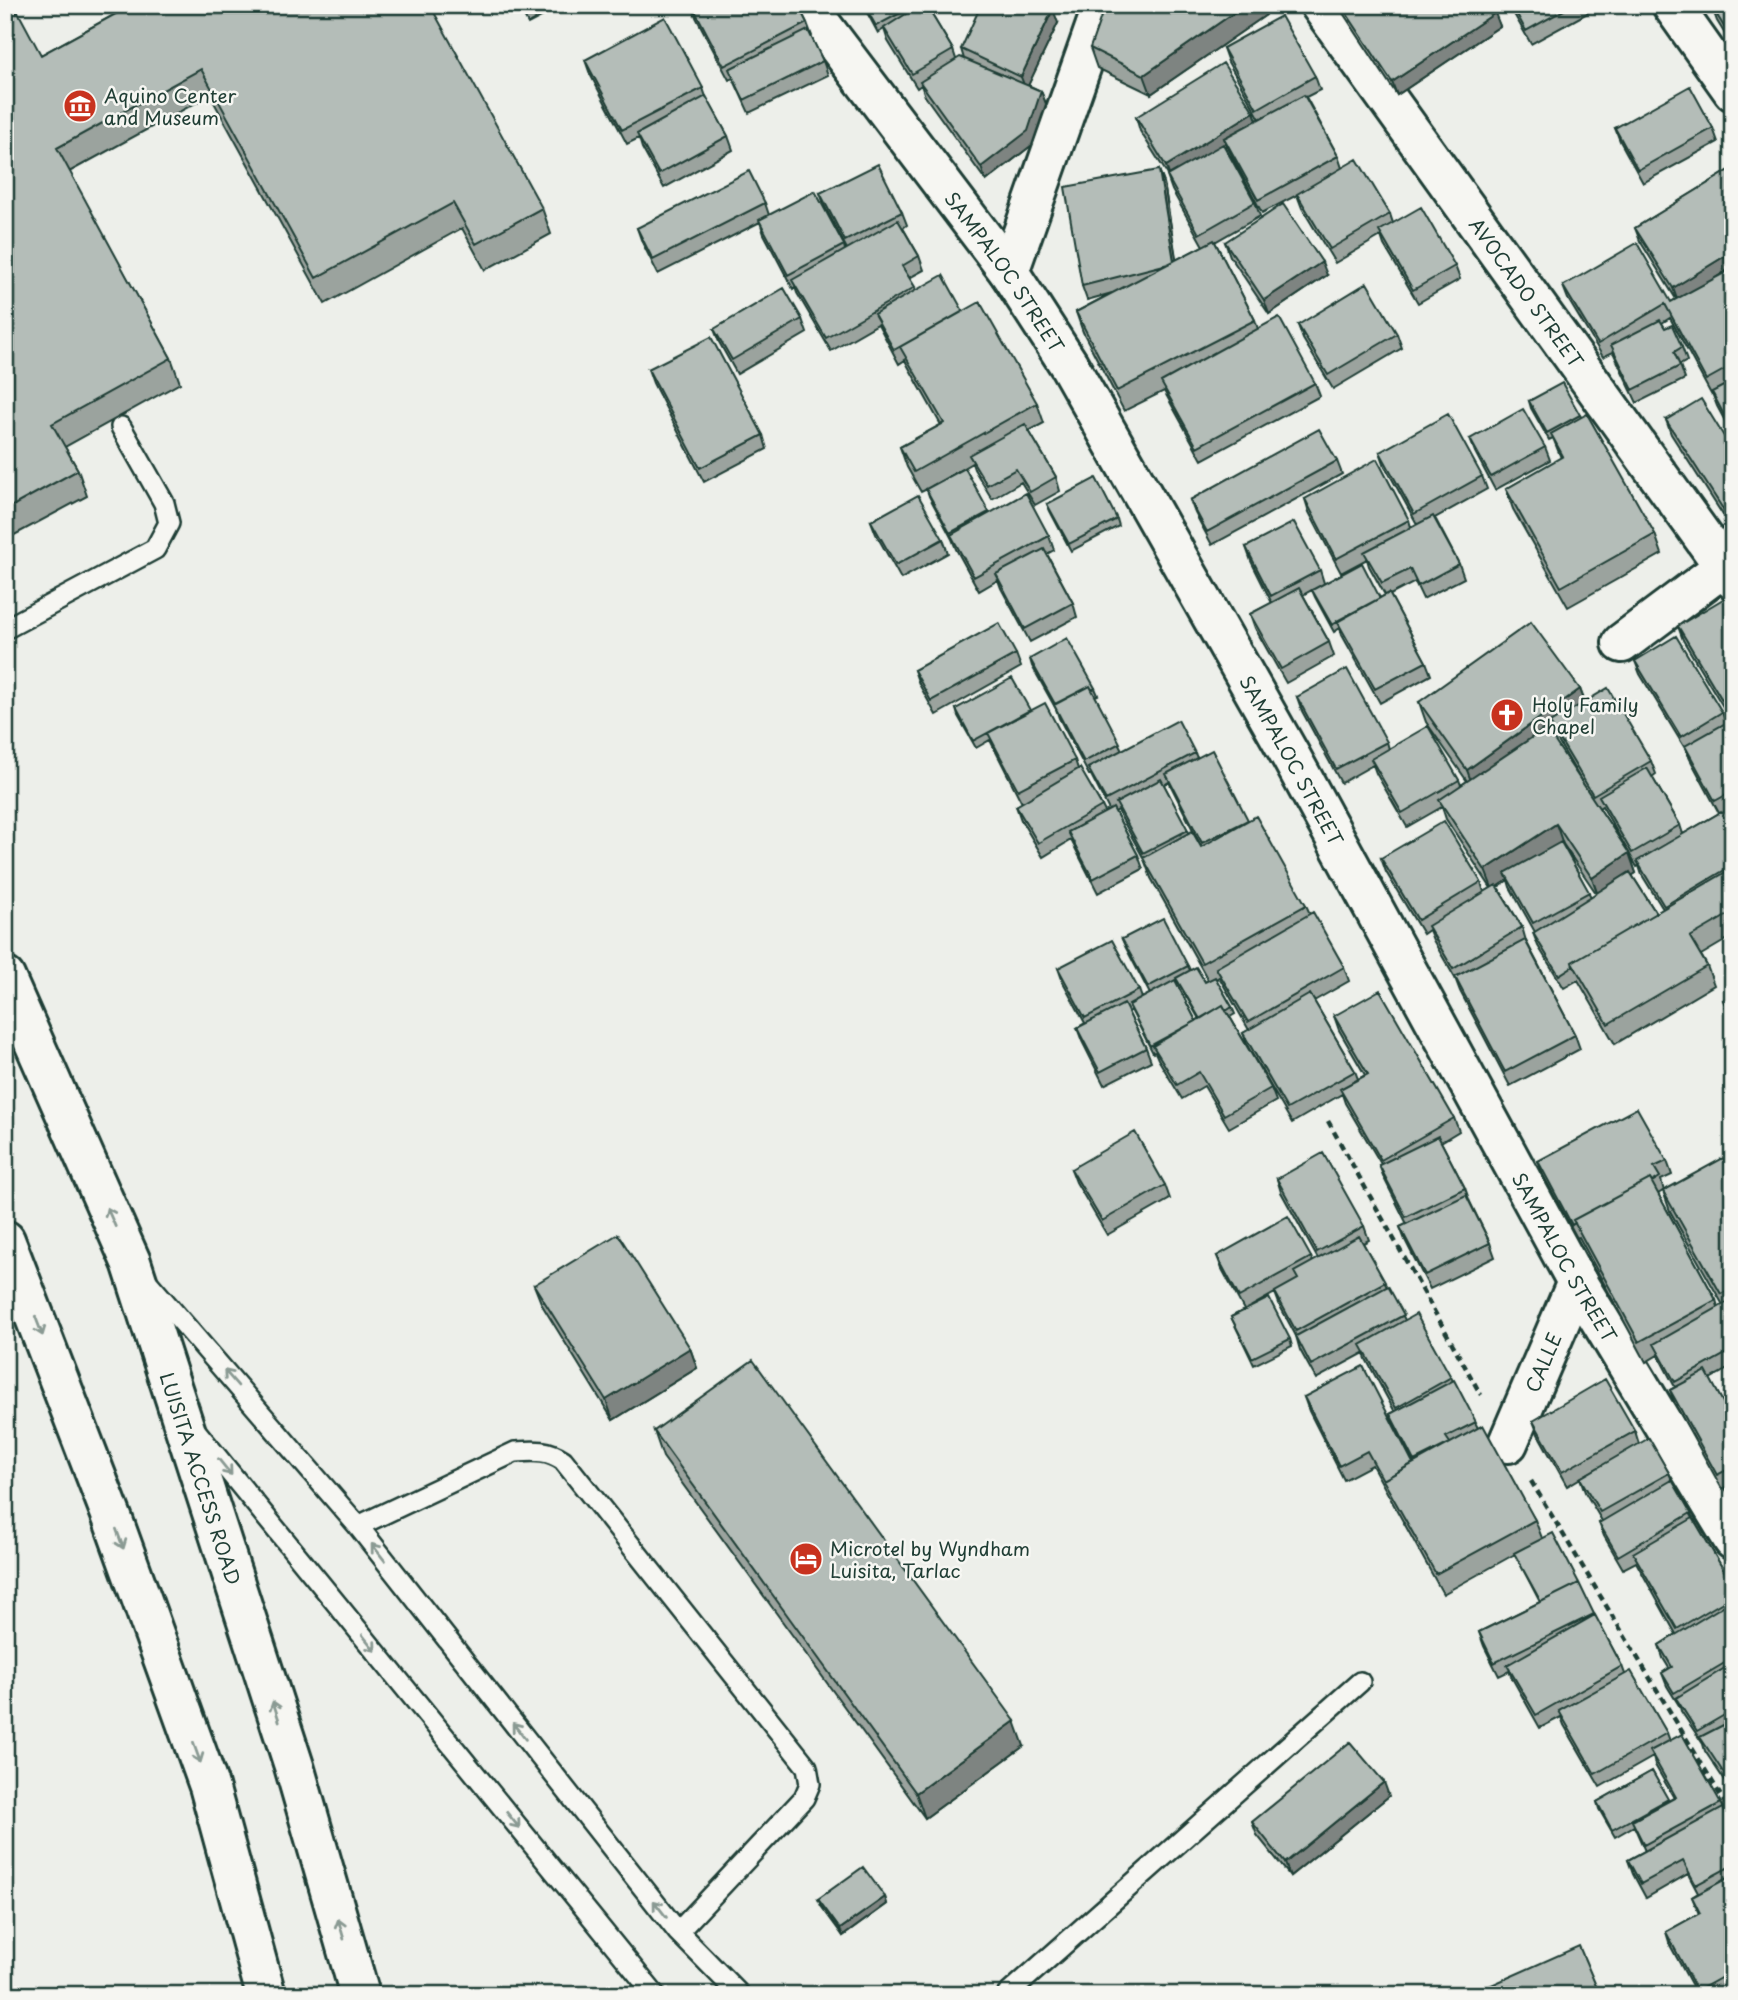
<svg xmlns="http://www.w3.org/2000/svg" width="1738" height="2000" font-family="'Playpen Sans',sans-serif">
<style>
.lines{fill:none;stroke-linecap:round;stroke-linejoin:round}
.service-casing{stroke:#1f3d34;stroke-width:24}
.minor-casing{stroke:#1f3d34;stroke-width:44}
.secondary-casing{stroke:#1f3d34;stroke-width:44}
.path{stroke:#1f3d34;stroke-width:4.5;stroke-dasharray:7 5;stroke-linecap:butt}
.service{stroke:#f6f6f2;stroke-width:19}
.minor{stroke:#f6f6f2;stroke-width:38}
.secondary{stroke:#f6f6f2;stroke-width:38}
.wall{fill:#9ba39e;stroke:#1f3d34;stroke-width:2;fill-rule:evenodd}
.shaded-wall{fill:#7e8481;stroke:#1f3d34;stroke-width:2}
.building{fill:#b4bdb8;stroke:#1f3d34;stroke-width:2}
.oneway{stroke:#8a9a93}
.labels{text-anchor:middle;dominant-baseline:central;stroke-width:5;stroke-linejoin:round;paint-order:stroke}
.poi-label{font-size:19px;fill:#1f3d34;stroke:#f6f6f2;text-anchor:start}
.street-label{font-size:19px;fill:#1f3d34;stroke:#f6f6f2}
</style>
<rect width="100%" height="100%" fill="#edefea"/>
<filter id="ink" filterUnits="userSpaceOnUse"><feTurbulence type="fractalNoise" baseFrequency=".0143" numOctaves="2"/><feDisplacementMap in="SourceGraphic" scale="14" xChannelSelector="R" yChannelSelector="G"/><feConvolveMatrix kernelMatrix="1 2 1 2 8 2 1 2 1" color-interpolation-filters="sRGB"/></filter>
<g filter="url(#ink)">
<g class="lines">
<defs>
<path id="service" d="M5 629 155 549 169 523 164 503 121 427
M146 1280 358 1526 678 1932 740 1995
M196 1431 655 1995
M358 1526 515 1452C533 1451 547 1449 563 1460L807 1767 810 1784 804 1798 678 1932
M1007 1995 1360 1682"/>
<g id="minor">
<path id="s1" d="M809 5 818 20 1009 272 1069 365 1290 755 1577 1282 1733 1540"/>
<path id="s2" d="M1320 5 1733 579"/>
<path d="M1672 5 1733 91"/>
<path d="M1009 272 1103 5"/>
<path d="M1622 643 1733 560"/>
<path id="s3" d="M1508 1443 1577 1282"/>
</g>
<g id="secondary">
<path id="s4" d="M5 977 131 1262 294 1766 360 1995"/>
<path d="M5 1240 113 1520 209 1786 266 1995"/>
</g>
</defs>
<use href="#service" class="service-casing"/>
<use href="#minor" class="minor-casing"/>
<use href="#secondary" class="secondary-casing"/>
<path class="path" d="M1328 1121 1481 1395
M1531 1481 1733 1816"/>
<use href="#service" class="service"/>
<use href="#minor" class="minor"/>
<use href="#secondary" class="secondary"/>
</g>
<path class="wall" d="M132 5 542 208 551 234 485 270 462 228 325 304 210 95 69 172 171 358 180 383 65 447 78 470 87 496 5 540V19L41 55Z
M518 5H564L528 24Z
M687 5H798L807 23 812 36 811 37 823 61 828 75 749 113 733 78 729 80 696 17 693 7 689 9Z
M863 5H906L909 12 914 9 911 5H930L927 7 953 50 956 59H964L961 49 1058 23 1028 85 1041 91 1046 104 1032 145 986 181 925 96 921 85 917 88 888 41 884 29 878 33Z
M1055 5H1073L1071 11Z
M1340 5H1490L1500 26 1397 95 1343 13Z
M1511 5H1602L1531 44 1514 14Z
M1733 5V47L1717 21 1712 7Z
M1266 15 1151 94 1097 68 1090 48Z
M1223 48 1315 76 1320 90 1306 97 1338 156 1342 168 1390 214 1393 223 1455 266 1460 279 1418 303 1384 245 1381 236 1335 263 1302 208 1297 195 1262 213 1227 146 1225 147 1255 202 1260 216 1215 242 1255 320 1258 329 1315 383 1320 396 1202 460 1164 391 1124 411 1083 332 1076 312 1112 293 1087 300 1082 286 1159 170 1164 183 1176 260 1203 246 1172 190 1167 176 1168 175 1140 131 1136 117 1254 112 1257 120 1260 119 1228 62Z
M585 60 703 88 706 97 728 136 733 150 664 188 642 148 639 138 627 144 590 74Z
M1615 128H1713L1718 142 1643 183 1620 141Z
M1733 168V278L1729 269 1718 276 1733 279V436L1717 406 1712 393 1711 394 1670 318 1662 323 1665 328 1682 347 1687 361 1680 365 1685 379 1637 403 1613 352 1603 357 1568 299 1563 286 1671 302 1676 299 1640 241 1635 228Z
M820 193 902 212 907 225 903 228 919 256 924 270 909 278 916 290 963 312 1037 403 1044 423 1029 431 1056 477 1060 491 1035 505 1021 482 992 499 974 469 972 463 932 486 965 468 989 514 1049 536 1054 550 1047 554 1073 603 1077 617 1030 642 1001 588 998 580 979 591 956 549 952 539 929 496 927 489 921 492 907 467 900 447 941 425 908 366 905 360 899 364 878 324 831 351 797 293 795 287 793 289 764 234 760 222 658 274 642 242 637 228 765 203 769 215 844 245 845 250 847 249 825 207Z
M1225 242 1327 275 1269 314 1230 256Z
M802 319 807 333 737 374 719 342 714 329Z
M1298 325 1397 334 1402 348 1333 389 1303 339Z
M648 369 763 435 767 449 704 482 653 383Z
M1529 401 1580 415 1655 534 1662 554 1568 607 1513 509 1506 489 1561 458 1553 438 1549 440 1531 408Z
M1666 420 1733 451V520L1728 523 1671 434Z
M1470 439 1545 447 1550 460 1495 490 1475 452Z
M1380 452 1482 476 1487 489 1435 518 1459 564 1464 578 1423 599 1415 582 1390 595 1426 662 1431 675 1380 703 1342 635 1340 628 1334 632 1315 597 1312 590 1303 595 1329 642 1334 656 1286 683 1255 628 1250 614 1272 603 1251 561 1246 547 1320 570 1324 583 1380 598 1385 595 1369 566 1367 559 1341 573 1309 512 1305 499 1409 520 1411 527 1417 524 1385 466Z
M1337 461 1342 474 1212 545 1195 513 1190 500Z
M1047 504 1117 519 1119 526 1071 551 1050 511Z
M871 521 943 539 948 553 901 579 876 534Z
M1733 603V810L1732 808 1722 813 1733 831V936L1701 955 1707 966 1714 985 1615 1044 1578 980 1564 988 1538 946 1533 933 1535 932 1510 887 1508 880 1498 887 1522 927 1526 941 1575 1035 1580 1049 1510 1086 1460 991 1455 978 1433 940 1429 930 1423 934 1386 872 1381 858 1481 882 1484 892 1491 888 1446 819 1442 807 1407 827 1376 773 1373 765 1341 783 1302 711 1297 697 1387 742 1389 749 1459 780 1461 785 1467 781 1426 722 1419 702 1580 689 1585 702 1651 761 1656 774 1652 777 1680 825 1683 834 1719 813 1690 759 1686 750 1640 674 1635 661 1722 712 1726 723 1731 720 1683 640 1678 626ZM1554 732 1555 736 1583 784 1550 735ZM1602 806 1637 867 1639 866 1642 875 1663 909 1656 913 1632 875 1636 873 1629 853 1599 808ZM1563 844 1596 893 1591 897Z
M1016 654 1021 667 936 715 919 684 914 670Z
M1030 659 1095 688 1098 695 1095 696 1122 750 1195 753 1197 758 1248 821 1306 905 1310 914 1344 967 1349 981 1314 1001 1355 1071 1358 1079 1365 1075 1339 1030 1334 1016 1454 1118 1459 1131 1441 1142 1465 1188 1470 1202 1490 1243 1495 1257 1430 1289 1405 1240 1400 1227 1407 1224 1384 1178 1379 1165 1381 1164 1345 1103 1342 1094 1292 1123 1248 1047 1243 1033 1249 1030 1219 977 1216 979 1232 1007 1235 1014 1230 1017 1271 1088 1276 1101 1229 1128 1204 1086 1182 1099 1158 1059 1155 1052 1153 1053 1131 1010 1128 1012 1146 1048 1151 1061 1104 1085 1082 1041 1077 1028 1085 1023 1063 982 1058 968 1139 990 1142 998 1150 994 1125 946 1122 939 1188 966 1190 970 1205 982 1208 980 1151 878 1144 859 1121 817 1118 810 1115 812 1138 855 1143 869 1098 893 1071 840 1043 857 1021 820 1016 806 1022 803 990 740 976 748 958 716 956 709 1030 711 1075 760 1078 769 1102 806 1105 812 1109 810 1091 775H1089L1059 718 1056 709 1032 666ZM1169 782 1201 846V847L1189 833 1164 785ZM1177 980 1199 1019 1196 1021 1175 981Z
M1733 994V1021L1728 1013 1723 1000Z
M1538 1161H1667L1672 1175 1661 1180 1664 1191 1733 1176V1366L1710 1379 1733 1421V1483L1722 1489 1675 1404 1670 1390 1675 1387 1658 1355 1646 1362 1579 1237 1577 1238 1543 1175ZM1663 1191 1670 1211 1723 1305 1718 1307 1716 1300 1658 1194Z
M1071 1169 1165 1185 1170 1199 1107 1235 1076 1182Z
M1277 1179 1364 1226 1369 1240 1363 1243 1405 1320 1451 1377 1478 1428 1535 1520 1542 1538 1594 1614 1622 1666 1625 1674 1667 1733 1670 1741 1721 1803 1733 1825V1995H1697L1670 1945 1666 1932 1699 1914 1692 1897 1698 1893 1688 1874 1646 1898 1633 1874 1628 1860 1645 1851 1634 1826 1615 1837 1599 1809 1597 1802 1652 1771 1668 1801 1674 1798 1655 1765 1653 1757 1600 1787 1564 1725 1561 1717 1540 1728 1512 1678 1509 1671 1499 1676 1484 1646 1479 1632 1540 1602 1515 1554 1443 1594 1372 1465 1344 1480 1309 1411 1304 1397 1395 1428 1390 1414 1395 1412 1366 1359 1364 1353 1316 1379 1300 1350 1296 1336 1280 1306 1275 1293 1252 1306 1290 1339 1292 1346 1254 1365 1231 1317 1244 1310 1222 1269 1217 1256 1311 1257 1313 1262 1318 1259 1281 1192Z
M534 1285 690 1348 697 1368 613 1420 542 1305Z
M1533 1421 1635 1431 1639 1444 1669 1473 1673 1482 1693 1518 1733 1586V1793L1705 1751 1703 1744 1681 1711 1680 1707 1667 1686 1662 1673 1669 1668 1663 1658 1659 1645 1676 1634 1636 1562 1623 1569 1604 1536 1599 1523 1602 1521 1585 1492 1580 1478 1599 1467 1567 1486 1538 1434Z
M654 1431 1024 1746 925 1818 663 1457Z
M1389 1796 1290 1876 1257 1835 1252 1822Z
M885 1897 887 1904 843 1936 821 1906 818 1899Z"/>
<path class="shaded-wall" d="M1245 5H1262L1266 15 1151 94 1144 75Z
M1053 9 1058 23 1026 90 1021 77Z
M1495 13 1500 26 1397 95 1392 82Z
M1041 91 1046 104 1032 145 986 181 981 167Z
M1254 112 1259 126 1224 138 1227 146 1171 180 1166 166Z
M1159 170 1164 183 1179 276 1174 263Z
M1733 251V267L1727 264 1729 269 1678 302 1673 288Z
M1322 262 1327 275 1269 314 1264 300Z
M1733 503V520L1728 523 1723 509Z
M1580 689 1587 708 1550 723 1554 732 1474 789 1467 770Z
M1556 824 1563 844 1509 880 1505 873 1508 880 1493 890 1485 870Z
M1629 853 1636 873 1599 898 1592 878Z
M690 1348 697 1368 613 1420 606 1400Z
M1015 1721 1024 1746 925 1818 916 1793Z
M1384 1782 1389 1796 1290 1876 1285 1863Z
M885 1897 887 1904 843 1936 840 1929Z"/>
<path class="building" d="M132 5H430L542 208 476 244 453 203 316 278 201 69 57 148 171 358 52 424 78 470 5 510V19L18 12 41 55Z
M520 5H533L523 11Z
M692 5H798L807 23 724 66Z
M864 5H906L908 9 876 26Z
M920 5H926L953 50 912 74 884 28Z
M981 5H1045L1053 9 1021 77 961 49Z
M1105 5H1245L1144 75 1090 48Z
M1341 5H1490L1495 13 1392 82Z
M1512 5H1573L1526 31Z
M1715 5H1733V41L1712 7Z
M1281 16 1315 76 1257 109 1223 48Z
M665 17 703 88 622 130 585 60Z
M808 30 823 61 744 100 729 69Z
M960 57 1041 91 1028 131 981 167 920 82Z
M1223 63 1254 112 1166 166 1136 117Z
M1690 86 1713 128 1638 170 1615 128Z
M1304 95 1338 156 1258 200 1224 138Z
M706 96 728 136 659 174 637 134Z
M1223 144 1255 202 1199 234 1167 176Z
M1357 159 1390 214 1330 249 1297 194Z
M878 164 902 212 845 241 820 193Z
M1733 168V251L1673 288 1635 228Z
M1159 170 1174 261 1168 264 1082 286 1065 187Z
M749 171 765 203 653 260 637 228Z
M815 191 844 245 788 275 759 220Z
M1283 204 1322 262 1264 300 1225 242Z
M1421 207 1455 266 1413 290 1379 231Z
M898 220 919 256 902 266 915 287 826 338 792 280Z
M1214 240 1255 320 1117 391 1076 312Z
M1637 243 1671 302 1728 271 1733 279V365L1706 380 1665 304 1598 344 1563 286Z
M1733 261V273L1727 264Z
M943 275 963 311 894 350 874 314Z
M1367 283 1397 334 1328 375 1298 325Z
M784 288 802 319 732 360 714 329Z
M980 302 1037 403 914 472 900 447 944 423 900 347Z
M1279 317 1315 383 1197 447 1161 382Z
M1660 320 1665 328 1672 325 1682 347 1674 352 1680 366 1633 390 1611 345Z
M711 337 763 435 700 468 648 369Z
M1733 381V432L1712 392Z
M1562 383 1580 415 1547 433 1529 401Z
M1701 399 1733 451V503L1723 509 1666 420Z
M1523 409 1545 447 1491 477 1470 439Z
M1448 414 1482 476 1414 514 1380 452Z
M1587 414 1655 534 1561 587 1506 489 1563 456 1551 434Z
M1025 424 1056 477 1030 492 1016 469 987 485 969 455Z
M1319 429 1337 461 1207 532 1190 500Z
M1377 459 1409 520 1336 559 1305 499Z
M965 468 989 512 950 533 926 489Z
M1096 478 1117 519 1069 544 1047 504Z
M1026 493 1049 536 974 577 951 535Z
M918 495 943 539 896 565 871 521Z
M1433 516 1459 564 1418 586 1410 569 1382 583 1364 552Z
M1294 522 1320 570 1271 596 1246 547Z
M1044 549 1073 603 1025 629 996 574Z
M1362 563 1380 598 1332 625 1312 590Z
M1299 588 1329 642 1281 669 1250 614Z
M1389 593 1426 662 1375 689 1337 621Z
M1728 596 1733 603V697L1724 703 1678 626Z
M1531 622 1580 689 1467 770 1419 702Z
M999 623 1016 654 931 701 914 670Z
M1676 636 1722 712 1681 737 1635 661Z
M1067 638 1095 688 1092 690 1090 686 1055 704 1030 659Z
M1347 669 1387 742 1336 769 1297 697Z
M1012 678 1030 710 973 741 956 709Z
M1090 686 1120 743 1084 762 1054 705Z
M1608 688 1651 761 1593 795 1550 723Z
M1045 703 1075 760 1018 790 988 733Z
M1733 704V719L1726 707Z
M1733 719V791L1715 801 1685 746Z
M1178 720 1195 753 1106 800 1088 768Z
M1428 726 1459 780 1402 813 1371 759Z
M1546 728 1629 853 1592 878 1556 824 1485 870 1439 800Z
M1212 750 1248 820 1202 843 1166 774Z
M1080 768 1102 806 1038 843 1016 806Z
M1647 768 1680 825 1632 853 1599 796Z
M1161 779 1188 830 1143 853 1116 803Z
M1113 808 1138 855 1093 879 1068 832Z
M1721 812 1733 831V865L1664 906 1637 861Z
M1256 816 1306 905 1202 963 1143 858 1192 831 1201 847Z
M1444 821 1481 882 1418 920 1381 858Z
M1561 842 1589 892 1533 923 1505 873Z
M1733 868V912L1690 937 1707 966 1608 1024 1572 962Z
M1630 872 1656 913 1572 962 1573 966 1559 975 1533 933Z
M1496 885 1522 927 1453 969 1428 926Z
M1313 912 1344 967 1248 1022 1216 968Z
M1163 918 1188 966 1148 987 1122 939Z
M1112 940 1139 990 1085 1018 1058 968Z
M1525 940 1575 1035 1505 1072 1455 977Z
M1196 967 1205 982 1215 977 1232 1007 1226 1011 1223 1005 1200 1019 1176 978Z
M1175 980 1196 1021 1150 1046 1129 1005Z
M1380 990 1454 1118 1381 1160 1340 1089 1368 1074 1334 1016Z
M1310 994 1355 1071 1287 1109 1243 1033Z
M1733 994V1015L1723 1000Z
M1124 1004 1146 1048 1100 1072 1077 1028Z
M1223 1005 1271 1088 1224 1115 1199 1072 1177 1085 1153 1046Z
M1637 1108 1667 1161 1654 1167 1660 1177 1652 1182 1650 1179 1573 1220 1575 1223 1572 1225 1538 1161Z
M1135 1132 1165 1185 1102 1221 1071 1169Z
M1438 1136 1465 1188 1406 1217 1379 1165Z
M1323 1153 1364 1226 1317 1252 1277 1179Z
M1723 1158 1733 1176V1287L1721 1294 1663 1191Z
M1650 1179 1716 1300 1639 1342 1573 1220Z
M1466 1195 1490 1243 1425 1275 1400 1227Z
M1288 1216 1311 1257 1239 1297 1217 1256Z
M618 1234 690 1348 606 1400 534 1285Z
M1359 1236 1385 1282 1296 1331 1275 1292 1298 1279 1294 1272Z
M1388 1286 1404 1315 1311 1365 1296 1336Z
M1269 1298 1290 1339 1252 1358 1231 1317Z
M1733 1299V1350L1675 1382 1654 1344Z
M1416 1314 1451 1377 1396 1408 1361 1345Z
M753 1360 1015 1721 916 1793 654 1431Z
M1363 1366 1413 1463 1383 1480 1367 1451 1339 1466 1304 1397Z
M1706 1371 1733 1421V1467L1717 1475 1670 1390Z
M1605 1379 1635 1431 1562 1472 1533 1421Z
M1454 1380 1476 1422 1446 1437 1450 1443 1414 1461 1390 1414Z
M1483 1425 1535 1520 1436 1574 1383 1480Z
M1649 1438 1669 1473 1600 1512 1580 1478Z
M1672 1480 1691 1513 1618 1556 1599 1523Z
M1693 1518 1733 1586V1596L1677 1629 1633 1553Z
M1553 1533 1579 1583 1541 1602 1514 1553Z
M1579 1583 1594 1614 1494 1663 1479 1632Z
M1733 1600V1658L1674 1693 1662 1673 1672 1667 1659 1645Z
M1595 1615 1622 1666 1536 1715 1507 1665Z
M1733 1663V1710L1697 1731 1676 1698Z
M1631 1671 1667 1733 1595 1774 1559 1711Z
M1733 1720V1787L1700 1737Z
M1682 1734 1721 1803 1644 1845 1632 1821 1676 1797 1650 1751Z
M1350 1742 1384 1782 1285 1863 1252 1822Z
M1652 1771 1668 1799 1612 1830 1597 1802Z
M1723 1808 1733 1825V1865L1696 1885 1683 1861 1641 1884 1628 1860Z
M863 1867 885 1897 840 1929 818 1899Z
M1733 1875V1971L1697 1991 1666 1932 1700 1913 1692 1897Z
M1579 1946 1600 1995H1469Z
M1733 1985V1995H1716Z"/>
<defs><path id="oneway-shaft" d="M-6 0H5M1.5-3L5.5 0L1.5 3" fill="none" stroke-width="1.6" stroke-linecap="round" stroke-linejoin="round" transform="scale(1.75)"/></defs>
<g class="oneway">
<use href="#oneway-shaft" transform="translate(111 1217) rotate(-114)"/>
<use href="#oneway-shaft" transform="translate(39 1326) rotate(69)"/>
<use href="#oneway-shaft" transform="translate(231 1378) rotate(-131)"/>
<use href="#oneway-shaft" transform="translate(225 1467) rotate(51)"/>
<use href="#oneway-shaft" transform="translate(120 1539) rotate(70)"/>
<use href="#oneway-shaft" transform="translate(378 1552) rotate(-128)"/>
<use href="#oneway-shaft" transform="translate(369 1643) rotate(51)"/>
<use href="#oneway-shaft" transform="translate(276 1711) rotate(-108)"/>
<use href="#oneway-shaft" transform="translate(519 1731) rotate(-128)"/>
<use href="#oneway-shaft" transform="translate(197 1753) rotate(70)"/>
<use href="#oneway-shaft" transform="translate(513 1820) rotate(51)"/>
<use href="#oneway-shaft" transform="translate(660 1909) rotate(-128)"/>
<use href="#oneway-shaft" transform="translate(341 1929) rotate(-106)"/>
</g>
</g>
<defs>
<symbol id="museum-disc" viewBox="-11 -11 22 22"><circle r="9.5" fill="#c8321e" stroke="#f6f6f2"/><path d="M0-6L6-3V-2H-6V-3ZM-5-1h2V3h-2ZM-1-1h2V3h-2ZM3-1h2V3H3ZM-6 4H6V6H-6Z" fill="#fff"/></symbol>
<symbol id="church-disc" viewBox="-11 -11 22 22"><circle r="9.5" fill="#c8321e" stroke="#f6f6f2"/><path d="M-1.2-6h2.4v3.5h3.3v2.4h-3.3V6h-2.4V-.1h-3.3v-2.4h3.3Z" fill="#fff"/></symbol>
<symbol id="hotel-disc" viewBox="-11 -11 22 22"><circle r="9.5" fill="#c8321e" stroke="#f6f6f2"/><path d="M-6-4.5h1.5V1H6V5H4.5V3h-9V5H-6ZM-4 0a1.8 1.8 0 1 1 3.6 0ZM.5 0V-2.5h3Q6-2.5 6 0Z" fill="#fff"/></symbol>
</defs>
<g fill-rule="evenodd">
<use href="#museum-disc" x="61" y="87" width="38" height="38"/>
<use href="#church-disc" x="1488" y="696" width="38" height="38"/>
<use href="#hotel-disc" x="787" y="1540" width="38" height="38"/>
</g>
<g class="labels">
<g class="poi-label">
<text x="104" y="95">Aquino Center<tspan x="104" dy="22">and Museum</tspan></text>
<text x="1532" y="704">Holy Family<tspan x="1532" dy="22">Chapel</tspan></text>
<text x="830" y="1548">Microtel by Wyndham<tspan x="830" dy="22">Luisita, Tarlac</tspan></text>
</g>
<g class="street-label">
<text stroke="none"><textPath href="#s1" startOffset="331">SAMPALOC STREET</textPath></text>
<text stroke="none"><textPath href="#s2" startOffset="354">AVOCADO STREET</textPath></text>
<text stroke="none"><textPath href="#s1" startOffset="898">SAMPALOC STREET</textPath></text>
<text stroke="none"><textPath href="#s1" startOffset="1465">SAMPALOC STREET</textPath></text>
<text stroke="none"><textPath href="#s3" startOffset="88">CALLE</textPath></text>
<text stroke="none"><textPath href="#s4" startOffset="539">LUISITA ACCESS ROAD</textPath></text>
</g>
</g>
<rect width="1738" height="2000" fill="none" stroke="#f6f6f2" stroke-width="28"/>
<rect x="14" y="14" width="1710" height="1972" fill="none" stroke="#1f3d34" stroke-width="2.5" filter="url(#ink)"/>
</svg>
